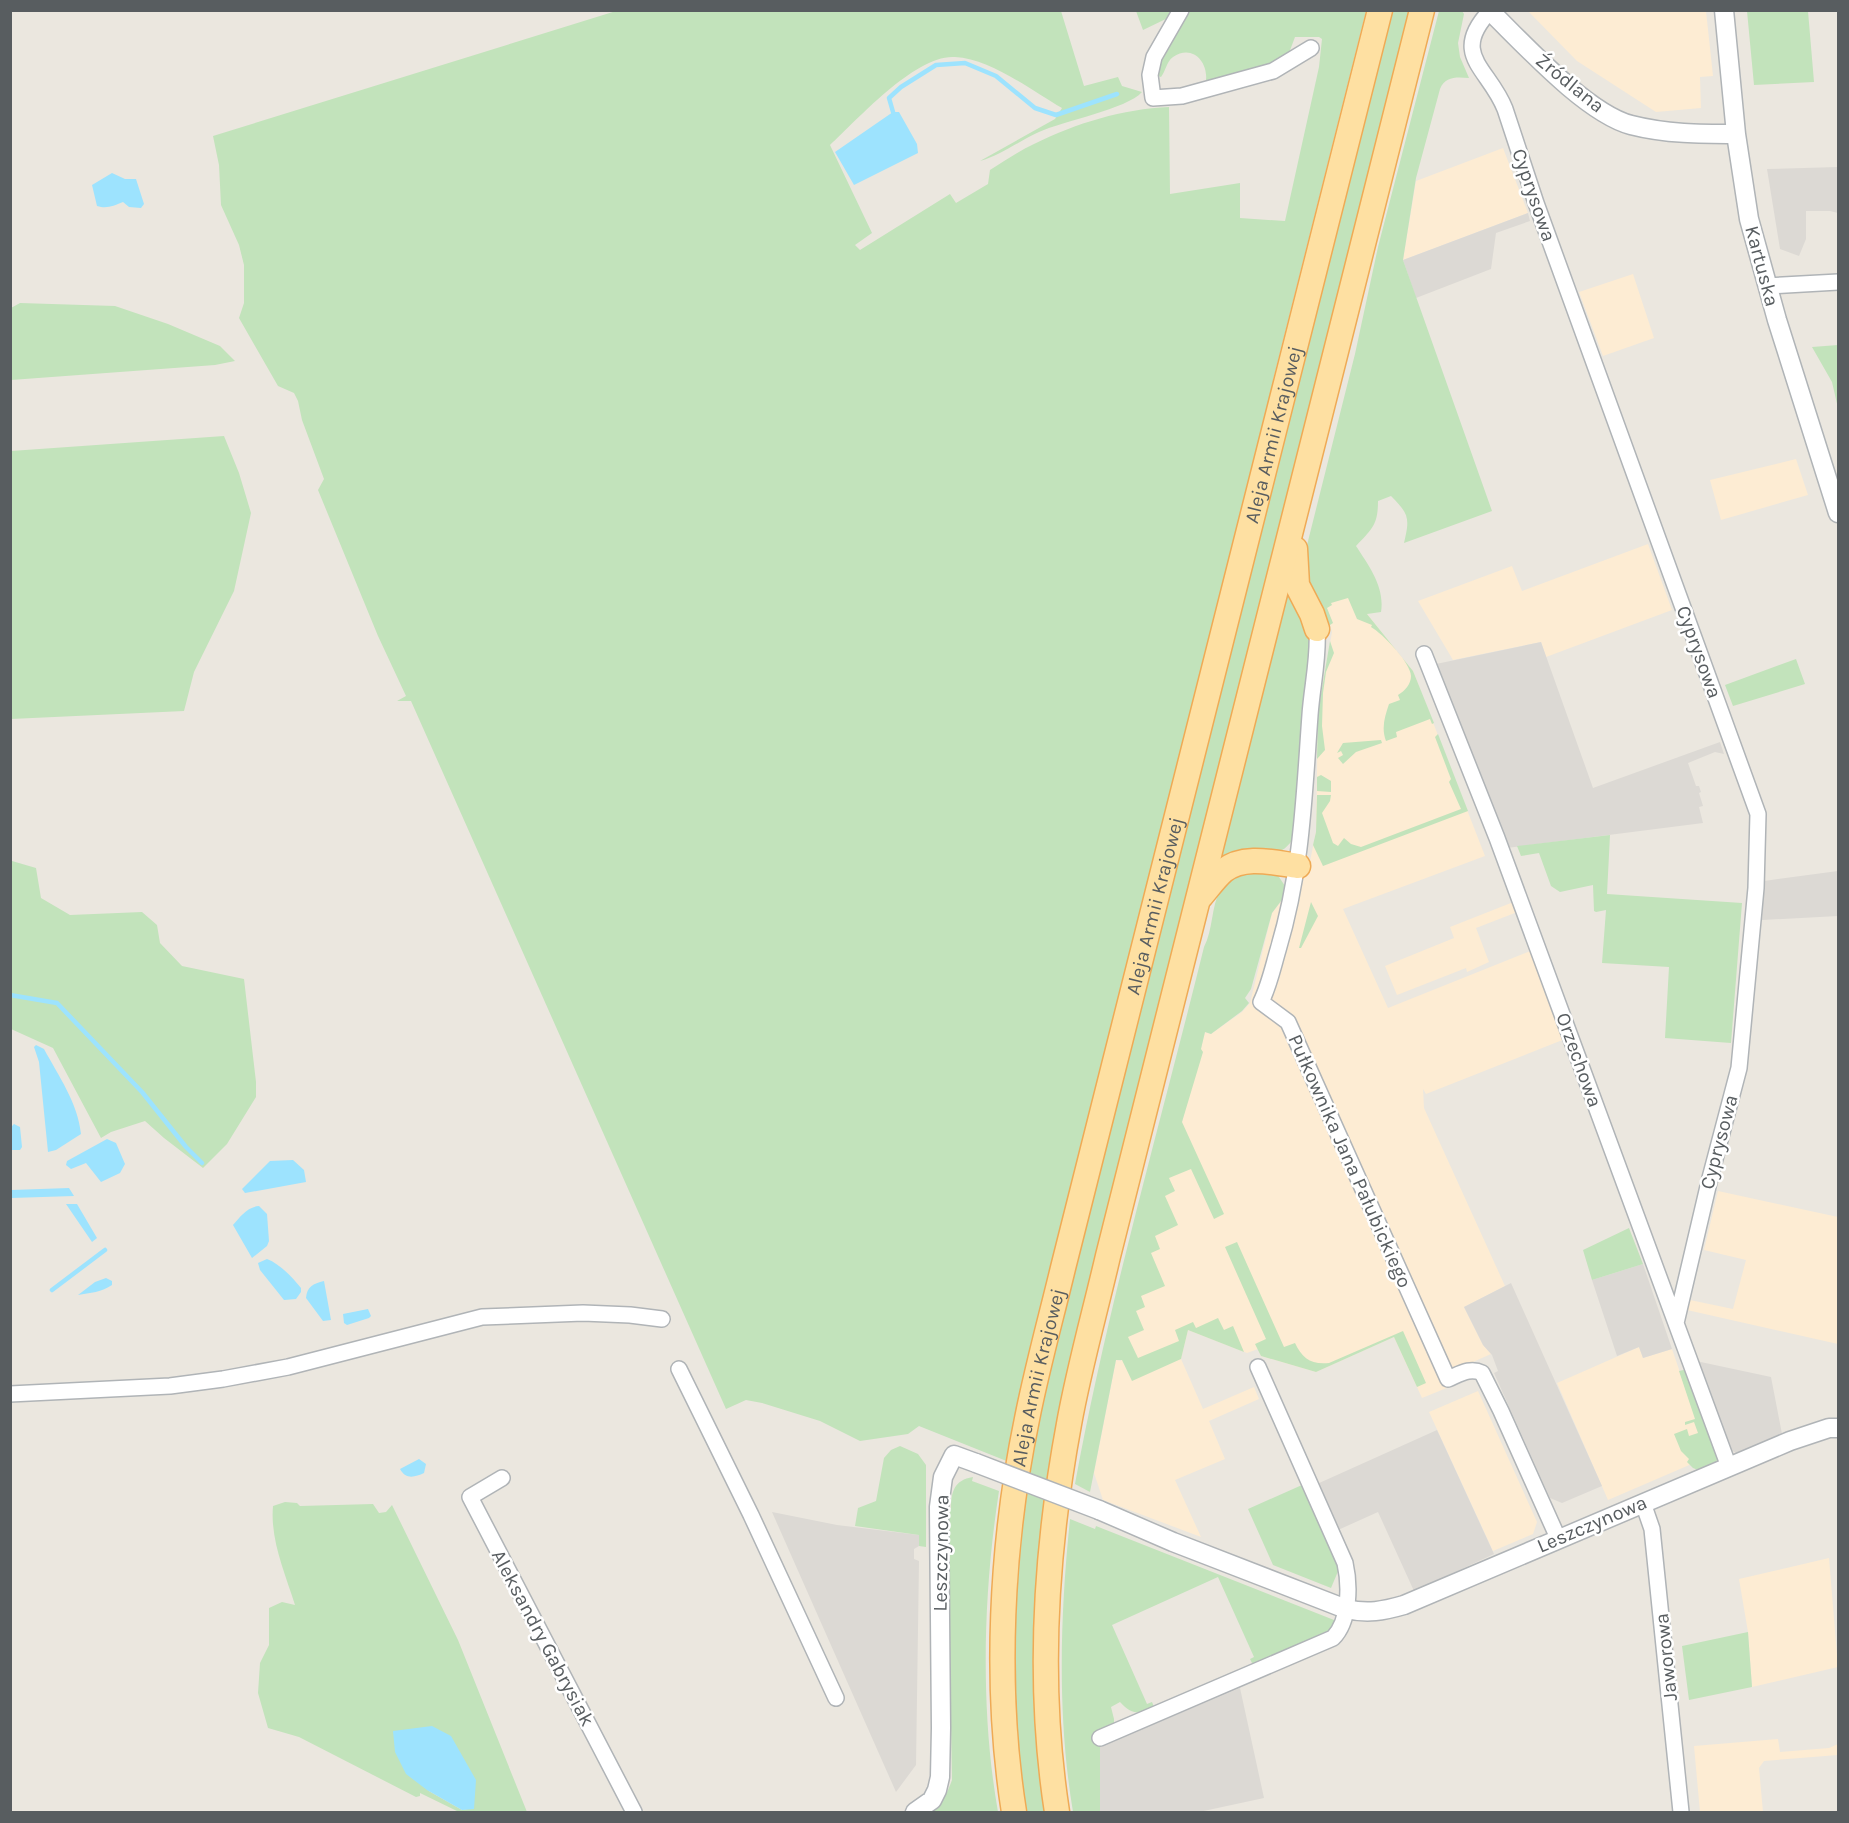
<svg xmlns="http://www.w3.org/2000/svg" width="1849" height="1823" font-family="Karla,sans-serif">
<style>
.commercial{fill:#fdecd3}
.industrial{fill:#dcd9d4}
.green{fill:#c2e3bb;fill-rule:evenodd}
.water{fill:#9de3fe}
.lines{fill:none;stroke-linecap:round;stroke-linejoin:round}
.stream{stroke:#9de3fe;stroke-width:4.5}
.minor-casing{stroke:#b0b4b7;stroke-width:18}
.tertiary-casing{stroke:#b0b4b7;stroke-width:21}
.primary-casing{stroke:#efaa55;stroke-width:27}
.minor{stroke:#fff;stroke-width:15}
.tertiary{stroke:#fff;stroke-width:18}
.primary{stroke:#fee0a2;stroke-width:24}
.tertiary-bridge-casing{stroke:#b0b4b7;stroke-width:21;stroke-linecap:butt}
.tertiary-bridge{stroke:#fff;stroke-width:18}
.labels{text-anchor:middle;dominant-baseline:central;stroke-width:5;stroke-linejoin:round;paint-order:stroke}
.street-label{font-size:20px;fill:#585d60;stroke:#fff}
</style>
<rect width="100%" height="100%" fill="#ebe7df"/>
<path class="commercial" d="M1528 11H1706L1713 76 1700 77 1701 108 1656 112 1577 61Z
M1503 148 1528 213 1403 260 1416 181Z
M1633 274 1654 338 1603 356 1579 292Z
M1796 459 1808 495 1721 520 1710 480Z
M1648 544 1672 610 1546 657 1541 642 1453 660 1418 601 1512 566 1522 591Z
M1347 589 1413 671 1485 856 1343 909 1388 1008 1533 950 1565 1039 1426 1094 1423 1089 1424 1108 1505 1286 1464 1307 1483 1345 1491 1354 1464 1366 1469 1379 1422 1398 1394 1337 1316 1372 1261 1356 1258 1349 1247 1353 1188 1330 1181 1359 1203 1409 1254 1387 1259 1399 1209 1421 1225 1459 1175 1480 1201 1537 1103 1500 1094 1473 1116 1360 1121 1361 1205 1032 1211 1034 1242 1012 1250 1003 1272 913 1309 866 1316 832 1318 712 1332 632 1329 620 1320 603Z
M1516 901 1520 911 1476 928 1489 962 1467 972 1466 968 1397 995 1385 966 1454 938 1450 927Z
M1718 1191 1838 1217V1344L1687 1310 1690 1300 1733 1309 1746 1260 1704 1250Z
M1639 1347 1643 1358 1672 1349 1704 1443 1694 1463 1608 1500 1557 1383Z
M1478 1391 1537 1522 1533 1534 1493 1551 1429 1412Z
M1829 1558 1838 1667 1752 1687 1748 1632 1739 1579Z
M1778 1739 1780 1752 1829 1748 1838 1744V1755L1764 1761 1759 1768 1763 1812H1700L1694 1746Z"/>
<path class="industrial" d="M1838 167V213L1830 211H1806V239L1799 256 1780 249 1767 169Z
M1528 213 1530 221 1496 233 1491 269 1416 298 1403 260Z
M1541 642 1593 788 1720 742 1724 754 1715 752 1688 763 1696 786H1699L1701 792 1699 793 1703 806 1699 807 1703 823 1507 848 1473 755 1436 664Z
M1838 871V916L1762 920 1764 881Z
M1643 1264 1672 1349 1643 1358 1639 1347 1617 1356 1592 1280Z
M1511 1283 1602 1486 1562 1503 1550 1498 1494 1373 1498 1371 1492 1355 1483 1345 1464 1307Z
M1696 1361 1771 1377 1782 1434 1736 1453 1729 1449Z
M1437 1430 1494 1554 1414 1591 1378 1512 1338 1530 1317 1484Z
M772 1512 837 1525 919 1535V1546L914 1549V1559L919 1561 916 1765 896 1792Z
M1240 1688 1264 1798 1199 1812H1100V1747Z"/>
<path class="green" d="M616 11H1061L1084 86 1118 77 1122 86 1142 92C1127 109 1063 121 1039 132 1019 141 1001 155 980 161L1055 119 1062 108C1031 90 991 59 955 57 916 54 858 119 830 145L872 233 855 245 860 250 950 194 956 203 988 184 990 170C1005 161 1019 151 1034 144 1076 123 1123 109 1169 107L1170 194 1240 183V218L1285 221 1319 67 1322 39 1319 37H1295L1289 53 1271 65 1205 86C1211 65 1194 43 1173 57 1166 62 1166 71 1161 77L1158 76 1161 62 1190 11H1366L1273 380V392L1009 1462 919 1426 908 1434 860 1441 820 1421 762 1403 746 1400 726 1409 411 701H397L406 696 378 636 318 490 324 479 302 420 298 401 294 393 278 386 239 318 244 303V265L239 245 221 205 219 165 213 136Z
M1136 11H1175L1170 17 1143 30Z
M1390 11H1412L1042 1533 1036 1598V1693L1046 1812H1023L1011 1698 1014 1596 1029 1462 1059 1320Z
M1439 11H1462L1464 14 1458 43 1460 57 1469 78C1457 77 1445 76 1440 89L1416 178 1403 260 1492 511 1404 543C1410 518 1409 514 1391 496L1378 501C1378 525 1372 529 1356 546 1369 566 1385 587 1381 612L1367 614 1413 671 1434 723 1432 724 1430 719 1396 732 1397 737 1386 741C1381 728 1385 716 1389 704L1400 700 1398 695C1405 691 1411 684 1411 676 1411 663 1382 633 1371 627L1372 625 1357 619 1348 598 1331 603 1332 605 1327 608 1333 623 1330 625 1326 623 1314 608 1303 561 1355 354 1378 247Z
M1747 11H1808L1814 82 1754 85Z
M20 303 115 306 168 324 220 346 235 361 215 365 11 380V308Z
M1838 345V408L1832 382 1812 347Z
M224 436 239 473 251 513 234 591 194 672 184 711 11 719V451Z
M1289 595 1302 616 1310 640V655L1303 702 1300 736 1298 817C1297 823 1297 830 1294 836 1284 862 1242 859 1220 862L1286 596Z
M1330 641 1334 653 1326 672 1323 693 1322 726 1325 750 1317 759 1318 712Z
M1796 659 1805 684 1733 706 1725 685Z
M1438 734 1468 811 1323 866 1313 845 1316 832 1317 795H1331L1330 801 1322 813 1333 843 1338 846 1344 838 1351 844 1361 847 1461 809 1449 782 1451 779 1435 737Z
M1381 740 1382 743 1356 752 1343 764 1338 758 1343 755 1341 751 1337 753 1343 743Z
M1321 775 1331 781V792L1317 791V777Z
M1610 835 1607 894 1742 903 1731 1043 1665 1038 1669 967 1602 963 1606 910 1596 912 1594 911 1593 885 1560 892 1551 886 1539 853 1521 856 1517 846Z
M12 861 36 868 41 898 70 915 142 912 157 925 160 943 182 966 244 979 256 1082V1097L227 1144 203 1168 164 1138 145 1121 111 1132 101 1138 53 1048 11 1029Z
M1241 870 1277 874 1285 886 1284 897 1272 913 1251 989 1245 998 1249 1003 1242 1011 1211 1034 1205 1032 1201 1049 1203 1052 1182 1122 1224 1214 1214 1219 1191 1169 1169 1178 1175 1191 1165 1196 1178 1225 1155 1236 1160 1249 1151 1253 1165 1286 1141 1296 1145 1307 1136 1311 1144 1330 1128 1337 1138 1358 1179 1341 1175 1330 1193 1322 1196 1328 1218 1318 1224 1330 1233 1326 1244 1352 1188 1330 1181 1359 1132 1381 1122 1360H1116L1090 1492 1075 1484C1108 1303 1160 1126 1204 947 1213 930 1211 908 1220 890 1223 882 1234 875 1241 870Z
M1311 902 1318 916 1301 948H1299Z
M1629 1228 1643 1264 1592 1280 1583 1250Z
M1237 1242 1284 1347 1295 1343C1302 1358 1311 1365 1329 1363L1403 1331 1426 1383 1417 1387 1394 1337 1316 1372 1261 1356 1255 1344 1266 1339 1225 1247Z
M1688 1369 1719 1456 1715 1464 1698 1470 1693 1468 1687 1462 1689 1459 1681 1451 1674 1434 1687 1429 1689 1436 1698 1433 1694 1422 1685 1425V1422L1695 1419 1679 1371Z
M900 1446 918 1454 926 1465V1547L919 1546V1535L855 1526 858 1508 876 1501 884 1458 891 1450Z
M973 1477 972 1481 999 1491C983 1594 980 1710 998 1812H928C942 1804 946 1796 952 1780L947 1509H951C951 1492 954 1480 973 1477Z
M1302 1485 1339 1569 1331 1588 1273 1565 1248 1509Z
M285 1502 297 1503 300 1506 373 1504 379 1513 386 1512 392 1505 458 1640 527 1812H459L420 1793V1796L416 1797 299 1737 268 1728 258 1693 260 1663 269 1645V1608L282 1602 295 1605C285 1573 270 1540 273 1506ZM427 1790 474 1808 462 1810Z
M1070 1519 1095 1529 1096 1526 1334 1620V1623L1328 1633 1253 1665 1250 1659 1254 1657 1218 1577 1112 1625 1147 1704 1152 1702 1154 1707C1139 1715 1132 1715 1120 1702L1111 1707 1114 1719V1723L1094 1733 1100 1747V1812H1073C1057 1716 1060 1616 1070 1519Z
M1748 1632 1752 1687 1689 1700 1682 1646Z"/>
<path class="water" d="M893 112H899L917 144 918 153 854 185 835 152Z
M112 173 125 179H136L144 204 141 208 129 207 123 202C113 206 107 209 97 206L92 185Z
M36 1045 44 1049C58 1075 78 1103 81 1134L56 1150 48 1152 39 1062 34 1047Z
M14 1124 20 1127 22 1147 20 1150H11V1127Z
M107 1139 116 1143 125 1164 120 1173 101 1182 86 1163 71 1169 66 1165 67 1161Z
M293 1160 304 1170 306 1182 245 1193 242 1189 270 1161Z
M69 1188 74 1196 11 1198V1190Z
M66 1204H77L97 1238 92 1242Z
M259 1206 267 1214 269 1241 267 1246 252 1258 233 1225C240 1217 247 1207 259 1206Z
M267 1259C280 1264 292 1277 301 1288V1292L296 1299 284 1300 260 1270 258 1263Z
M106 1278 112 1281V1285C102 1292 90 1293 78 1295L95 1282Z
M324 1281 331 1320 323 1321 306 1298C307 1286 313 1284 324 1281Z
M368 1309 371 1316 369 1318 347 1325 344 1323 343 1314Z
M419 1459 426 1464 424 1473C415 1477 406 1480 400 1469Z
M432 1726 451 1736 476 1780 474 1809 462 1810 427 1790 406 1774 395 1752 393 1731Z"/>
<g class="lines">
<path class="stream" d="M893 112 889 98 901 87 936 65 965 63 996 76 1035 108 1056 115 1117 94
M10 995 57 1003 142 1092 186 1147 202 1163
M52 1290 105 1250"/>
<defs>
<path id="minor" d="M1181 10 1154 57 1150 75 1153 98 1182 96 1273 71 1311 48
M1490 11C1449 55 1489 68 1505 109L1536 203 1758 814 1756 888 1739 1068 1710 1178 1676 1323
M1767 286 1838 282
M1317 629C1319 658 1312 686 1310 715 1304 797 1302 870 1278 950 1273 967 1269 986 1261 1002L1288 1022 1448 1379C1460 1374 1470 1367 1482 1373L1501 1411 1558 1538
M1424 654 1497 838 1729 1467
M679 1369 751 1515 836 1698
M10 1394 170 1386 223 1379 288 1367 482 1317 583 1313 630 1315 662 1319
M502 1478 470 1497 634 1812
M1643 1503 1652 1529 1681 1812
M1100 1738 1333 1638C1350 1621 1350 1585 1345 1563L1258 1367"/>
<path id="tertiary" d="M1489 10C1524 44 1586 113 1631 125 1666 134 1701 134 1736 134
M1724 10 1736 134 1749 219 1777 320 1838 513
M1099 1510 1173 1542 1346 1609C1368 1614 1383 1611 1404 1605L1790 1441 1829 1428H1838
M915 1812 932 1800 937 1790 940 1777 941 1728 939 1507 943 1477 954 1455 976 1463"/>
<g id="primary">
<path d="M1295 549 1297 585 1312 614 1317 629"/>
<path d="M1201 896C1208 888 1215 878 1223 871 1244 854 1275 863 1298 866"/>
<path id="s1" d="M1014 1812C994 1686 1001 1544 1027 1419 1037 1368 1051 1318 1063 1268L1380 10"/>
<path d="M1057 1812C1037 1683 1045 1553 1069 1424 1079 1368 1095 1312 1108 1256L1422 10"/>
</g>
</defs>
<use href="#minor" class="minor-casing"/>
<use href="#tertiary" class="tertiary-casing"/>
<use href="#primary" class="primary-casing"/>
<use href="#minor" class="minor"/>
<use href="#tertiary" class="tertiary"/>
<use href="#primary" class="primary"/>
<defs>
<path id="tertiary-bridge" d="M976 1463 1099 1510"/>
</defs>
<use href="#tertiary-bridge" class="tertiary-bridge-casing"/>
<use href="#tertiary-bridge" class="tertiary-bridge"/>
</g>
<g class="labels">
<g class="street-label">
<text transform="translate(1570 83) rotate(39)">Źródlana</text>
<text transform="translate(1534 195) rotate(71)">Cyprysowa</text>
<text transform="translate(1762 266) rotate(75)">Kartuska</text>
<text stroke="none"><textPath href="#s1" startOffset="1410">Aleja Armii Krajowej</textPath></text>
<text transform="translate(1699 652) rotate(70)">Cyprysowa</text>
<text stroke="none"><textPath href="#s1" startOffset="924">Aleja Armii Krajowej</textPath></text>
<text transform="translate(1579 1060) rotate(70)">Orzechowa</text>
<text transform="translate(1719 1142) rotate(-75)">Cyprysowa</text>
<text transform="translate(1350 1161) rotate(66)">Pułkownika Jana Pałubickiego</text>
<text stroke="none"><textPath href="#s1" startOffset="438">Aleja Armii Krajowej</textPath></text>
<text transform="translate(1592 1524) rotate(-23)">Leszczynowa</text>
<text transform="translate(941 1553) rotate(-89)">Leszczynowa</text>
<text transform="translate(543 1638) rotate(62)">Aleksandry Gabrysiak</text>
<text transform="translate(1666 1657) rotate(-96)">Jaworowa</text>
</g>
</g>
<rect width="1849" height="1823" fill="none" stroke="#585d60" stroke-width="24"/>
</svg>
